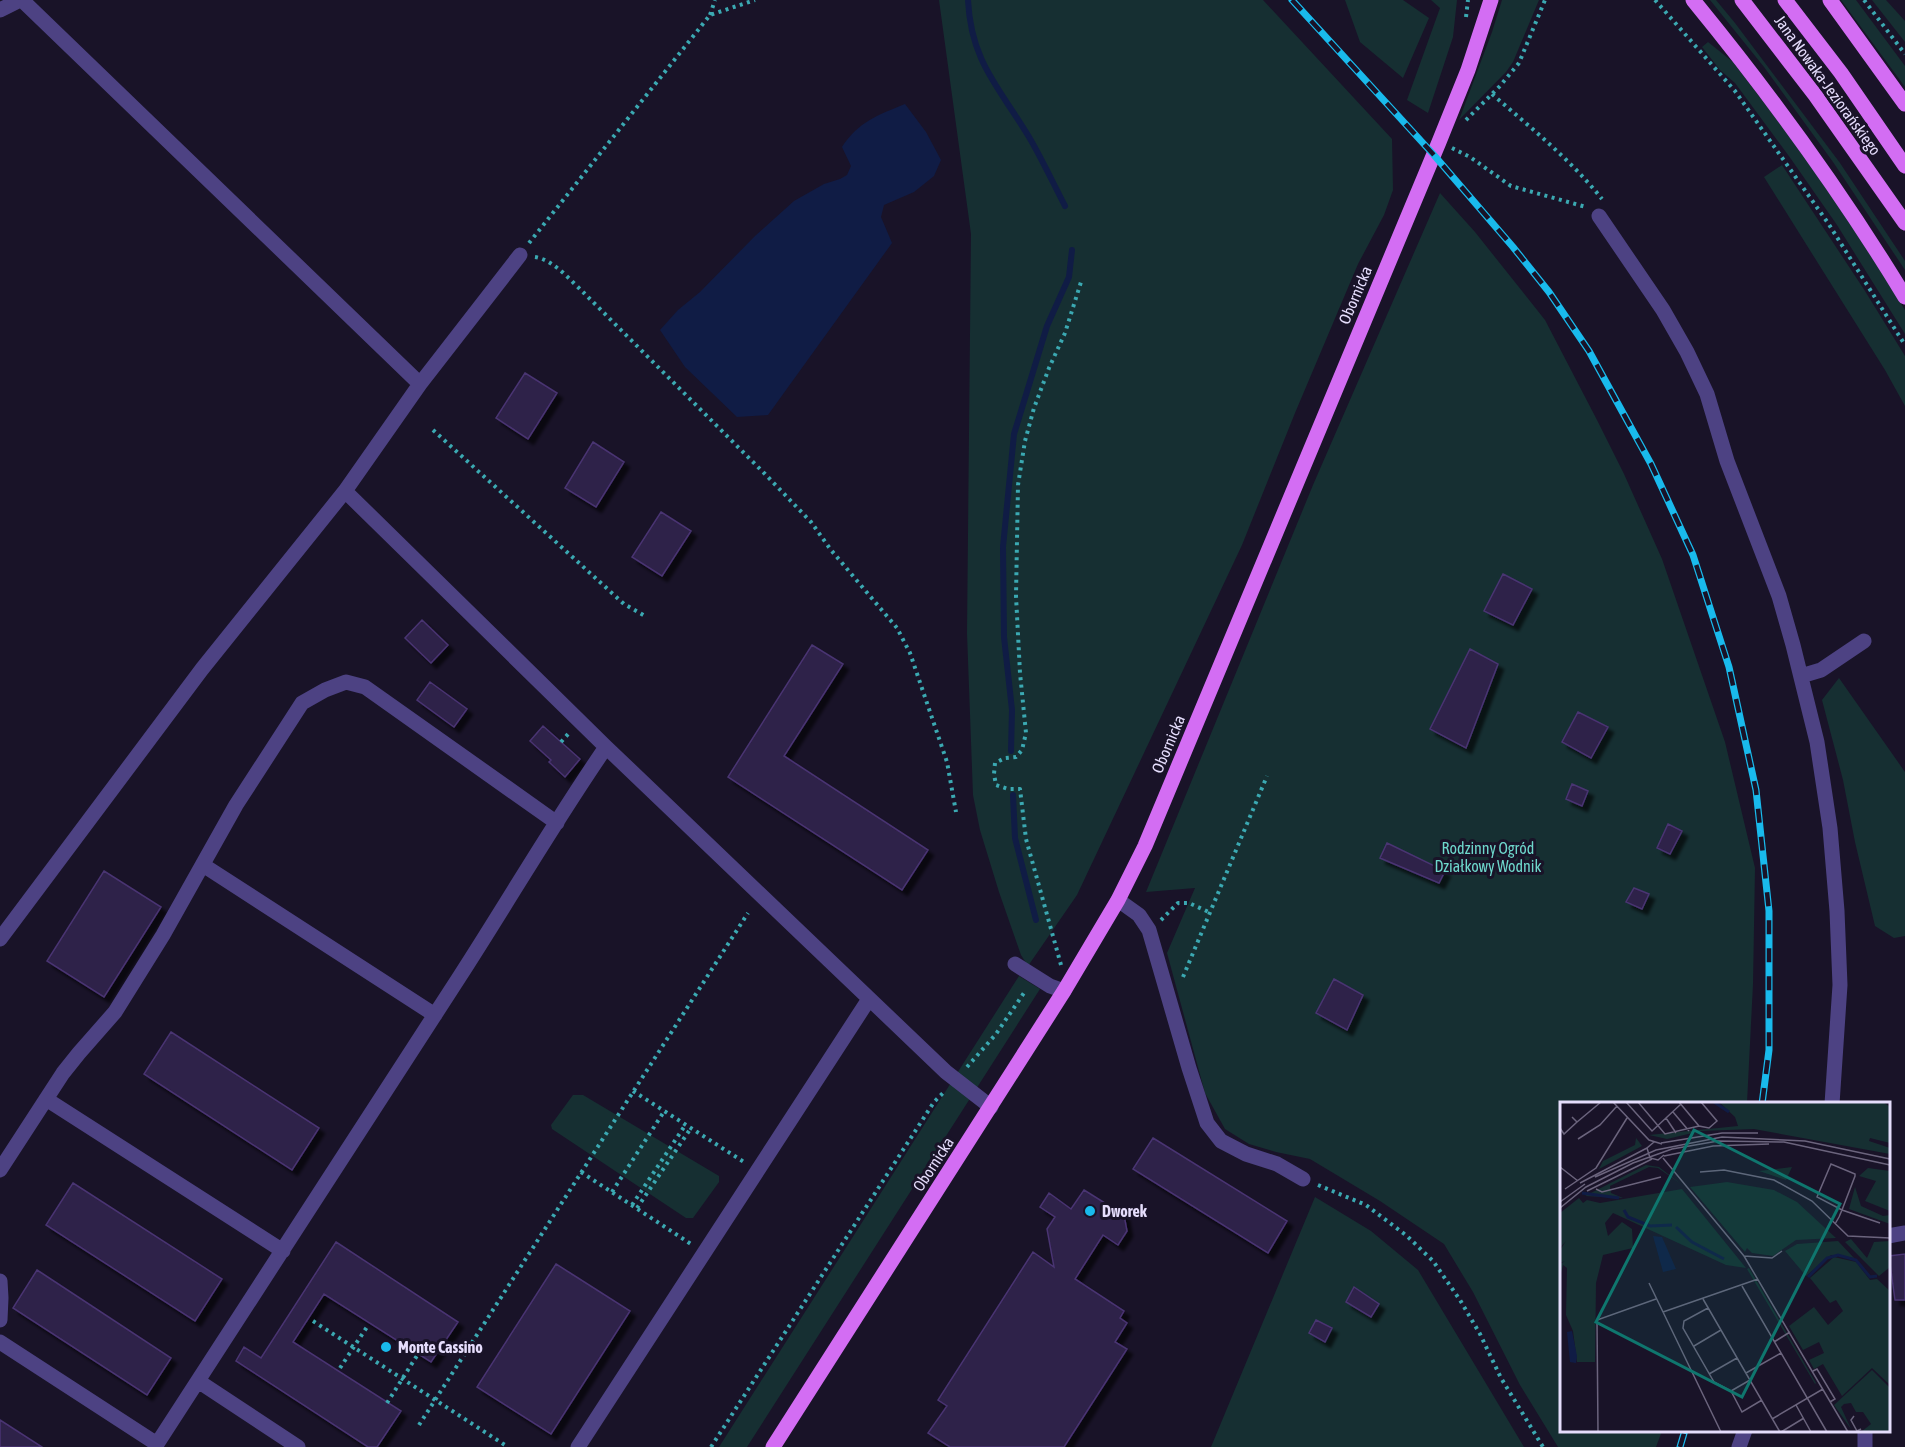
<svg xmlns="http://www.w3.org/2000/svg" width="1905" height="1447" font-family="'Asap Condensed',sans-serif">
<style>
.green{fill:#162f32}
.water{fill:#101c45}
.lines{fill:none;stroke-linecap:round;stroke-linejoin:round}
.stream{stroke:#101c45;stroke-width:6}
.building{fill:#2e2048;stroke:#493472;stroke-width:1.5;filter:url(#shadow)}
.path{stroke:#3ba9b2;stroke-width:4;stroke-dasharray:3 4.5;stroke-linecap:butt}
.minor{stroke:#4d4283;stroke-width:15}
.major{stroke:#d36df3;stroke-width:15}
.rail-casing{stroke:#19baec;stroke-width:7}
.rail{stroke:#191328;stroke-width:4.5;stroke-dasharray:14;stroke-linecap:butt}
.poi-dot{fill:#19baec;stroke:#191328;stroke-width:2}
.labels{text-anchor:middle;dominant-baseline:central;stroke-width:6;stroke-linejoin:round;paint-order:stroke}
.street-label{font-size:16px;fill:#e5ddfc;stroke:#191328}
.park-label{font-size:16px;fill:#6ed8cc;stroke:#191328}
.poi-label{font-size:16px;font-weight:bold;fill:#e5ddfc;stroke:#191328;text-anchor:start}
.inset-river{fill:none;stroke:#101c45;stroke-width:3}
.inset-road{fill:none;stroke:#6b647d;stroke-width:1.5}
.view{fill:#0f766e;fill-opacity:0.15;stroke:#0f766e;stroke-width:3}
.inset-edge{fill:none;stroke:#e5ddfc;stroke-width:3}
</style>
<defs>
<filter id="shadow"><feDropShadow dx="5.5" dy="5.5" stdDeviation="1.5" flood-color="#0009"/></filter>
</defs>
<rect width="100%" height="100%" fill="#191328"/>
<path class="green" d="M939 0H1263L1392 139 1393 190 1384 215 1358 264 1295 413 1242 545 1077 895 1028 966 1021 955 999 892 980 830 973 795 967 633 971 234Z
M1345 0H1403L1429 18 1403 78 1360 42Z
M1431 0H1457L1453 37 1428 113 1407 100 1440 8Z
M1502 0H1539L1513 62 1506 72 1459 120 1492 32Z
M1710 0H1716L1735 23 1840 163 1905 261V270L1833 162 1764 67Z
M1841 0H1856L1905 66V87Z
M1872 0H1886L1905 21V42Z
M1708 42 1733 62 1803 154 1852 225 1905 310V334L1837 225 1791 159 1735 83 1720 70 1702 47Z
M1782 165 1865 291 1905 356V406L1885 370 1764 177Z
M1440 193 1475 232 1545 320 1597 420 1624 474 1662 559 1725 742 1755 868 1753 984 1747 1103 1562 1104V1430L1662 1431 1656 1447H1558L1520 1385 1473 1292 1444 1244 1380 1201 1310 1159 1276 1152 1249 1144 1225 1129 1205 1093 1167 953 1195 888 1146 892 1313 485Z
M1839 678 1905 772V936L1894 938 1875 926 1855 842 1843 780 1822 700Z
M1019 976 1040 989 747 1447H719Z
M573 1095H583L719 1176V1182L693 1218H686L552 1129 551 1125Z
M1315 1197 1371 1231 1418 1270 1524 1447H1211Z"/>
<path class="water" d="M905 104 926 132 941 160 934 176 914 192 884 205 881 217 892 243 768 415 737 417 685 367 660 330 678 310 700 292 755 236 794 201 824 184 840 179 847 175 851 166 842 147C858 122 878 115 905 104Z"/>
<g class="lines">
<path class="stream" d="M968 0C971 62 999 87 1029 137 1042 159 1053 183 1065 206
M1011 751 1012 710 1004 637 1003 547 1014 434 1047 326 1069 277 1072 250
M1013 795 1015 838 1036 920"/>
</g>
<path class="building" d="M525 373 557 393 528 439 496 418Z
M593 442 624 462 596 507 565 488Z
M661 512 691 531 662 576 632 557Z
M1503 574 1532 589 1513 625 1484 611Z
M422 620 448 645 431 663 405 638Z
M812 645 843 664 784 756 928 850 902 890 728 777Z
M1470 649 1498 664 1466 748 1430 729Z
M430 682 467 709 454 727 417 700Z
M1578 712 1608 727 1591 758 1562 742Z
M543 726 580 759 565 777 549 762 551 760 530 741Z
M1572 784 1588 791 1582 806 1566 799Z
M1668 824 1682 831 1670 854 1657 848Z
M1387 843 1445 871 1439 883 1380 858Z
M104 871 161 907 104 997 47 961Z
M1634 888 1649 894 1642 909 1626 902Z
M1334 979 1363 995 1347 1030 1316 1013Z
M171 1032 319 1128 292 1170 144 1074Z
M1153 1138 1287 1221 1268 1253 1133 1169Z
M73 1183 222 1279 195 1321 46 1225Z
M1084 1190 1124 1215 1127 1231 1118 1245 1103 1235 1075 1279 1124 1311 1120 1318 1127 1323 1115 1342 1127 1349 1064 1447H950L928 1433 947 1406 938 1400 1033 1252 1054 1267 1047 1229 1055 1217 1040 1207 1049 1193 1071 1209Z
M336 1242 458 1322 431 1362 324 1294 293 1342 401 1411 377 1447H368L236 1361 244 1347 261 1358Z
M1905 1254V1300H1895L1889 1256Z
M556 1264 630 1311 551 1434 477 1387Z
M37 1270 171 1358 147 1395 13 1308Z
M1354 1287 1379 1304 1371 1317 1346 1302Z
M1316 1320 1332 1328 1325 1342 1309 1333Z
M0 1420 42 1447H0Z"/>
<g class="lines">
<path class="path" d="M1655 0 1735 91 1828 223 1905 345
M1864 0 1905 54
M710 15 715 0
M1466 17 1468 0
M1492 94C1531 128 1570 159 1602 199
M1466 120 1500 86 1519 63 1545 0
M1452 148 1470 157 1511 186 1586 207
M529 243 710 15 755 0
M535 257C554 260 571 281 584 293L765 474 811 522 831 550 897 628 910 653 947 762 956 812
M433 430 624 604 647 617
M561 742 569 733
M1161 920 1178 903H1189L1211 913
M1061 965 1026 839 1020 789H1008L996 785 994 774 995 763 1005 758 1016 757 1022 750 1026 733 1020 673 1016 596 1018 485 1025 441 1034 408 1049 368 1065 333 1081 282
M1183 977 1267 776
M967 1067 996 1034 1026 990
M633 1091 744 1162
M581 1172 691 1244
M1318 1185 1366 1205 1407 1236 1433 1261 1460 1300 1480 1334 1501 1378 1543 1447
M612 1192 665 1110
M632 1205 686 1124
M637 1208 691 1128
M313 1321 508 1447
M340 1368 367 1327
M387 1403 418 1354
M419 1425 748 913
M711 1447 934 1102 945 1091"/>
<path class="minor" d="M22 0 420 384
M0 10 20 0
M1599 216 1663 310 1687 352 1707 394 1727 461 1779 596 1793 645 1817 742 1830 828 1837 911 1840 985 1832 1104
M345 491 606 747 946 1072 991 1107
M1801 676 1821 670 1864 641
M203 865 435 1015
M1118 900 1139 915 1149 930 1189 1068 1207 1123 1221 1141 1246 1154 1277 1164 1303 1179
M0 939 202 669 345 491 420 384 520 255
M1015 964 1050 986 1064 991
M46 1099 283 1251
M0 1170 63 1073 79 1053 115 1012 163 935 236 805 302 703 325 690 346 682 365 687 557 823
M1888 1236 1905 1233
M0 1281 1 1298 0 1320
M0 1342 157 1444
M198 1381 298 1447
M155 1447C257 1290 359 1133 460 976 509 900 555 821 606 747
M578 1447 869 999
M1739 1447 1745 1430
M1865 1447V1430"/>
<path class="major" d="M1693 0C1770 94 1842 193 1905 297
M1742 0 1815 95 1905 223
M1785 0 1841 73 1905 166
M1830 0 1905 104
M773 1447 1064 991 1118 900 1145 846 1439 142 1468 70 1491 0"/>
<defs>
<path id="rail" d="M1292 0 1433 154 1513 247 1549 292 1589 351 1651 464 1693 555 1729 667 1756 790 1769 911V1050L1762 1104
M1680 1447 1685 1430"/>
</defs>
<use href="#rail" class="rail-casing"/>
<use href="#rail" class="rail"/>
</g>
<g class="poi-dot">
<circle cx="1090" cy="1211" r="6"/>
<circle cx="386" cy="1347" r="6"/>
</g>
<g class="labels">
<g class="street-label">
<text transform="translate(1828 85) rotate(54)">Jana Nowaka-Jeziorańskiego</text>
<text transform="translate(1355 295) rotate(-67)">Obornicka</text>
<text transform="translate(1168 744) rotate(-67)">Obornicka</text>
<text transform="translate(933 1164) rotate(-57)">Obornicka</text>
</g>
<g class="park-label">
<text x="1488" y="848">Rodzinny Ogród<tspan x="1488" dy="18">Działkowy Wodnik</tspan></text>
</g>
<g class="poi-label">
<text x="1102" y="1211">Dworek</text>
<text x="398" y="1347">Monte Cassino</text>
</g>
</g>
<g transform="translate(1560 1102)">
<rect width="330" height="330" fill="#191328"/>
<path d="M159 0H323L330 5V41L310 36 309 39 330 46V52L194 27 141 29 107 37 89 33 178 24 175 15ZM65 21 82 44 39 67 43 59 75 43 76 36ZM86 63 99 65 121 82 98 66 89 65 50 84 51 91 63 96 25 94ZM232 65 226 78 199 69ZM308 66 330 69V109L305 99 316 79 299 74ZM167 80 214 88 237 100 276 136 236 138 213 154 192 151 187 146 185 150 130 85ZM295 85 301 104 323 114 330 113V122L289 107ZM122 87 186 166 166 163 53 111 45 121 48 134 62 120 72 127 73 146 43 153 36 181 35 260H17L13 229 6 213 7 166 3 163 0 175V162L5 159 0 161V148L6 139 0 146V111L19 96 23 101 27 98 40 101ZM291 137 307 156 314 140 330 139V165L319 174 285 140ZM278 139 294 156 271 153 246 174 225 149 237 142ZM274 155 296 160 310 178 317 177 330 189V283L312 266 282 294 263 262 254 267 249 258 264 251 259 240 243 248 229 224 254 205 268 223 283 209 276 198 270 201 250 176ZM189 166 256 281 255 282 187 167ZM312 268 330 286V330H301L311 322 303 310H296L291 301 284 302 281 305 291 327 274 303Z" fill="#162f32"/>
<path d="M93 134 102 135 116 167 103 170ZM12 229 17 254 16 261 10 260 7 230Z" fill="#101c45"/>
<path class="inset-river" d="M154 0 169 10M22 91 59 96M64 108 68 115 90 124 112 123M116 125 132 140 164 157M248 175 267 156 278 153 296 158 310 175 317 174"/>
<path class="inset-road" d="M53 0 89 38 102 42M66 0 92 29 121 2M78 0 105 32 139 24M119 0 139 24 149 26 157 19 141 0M113 10 129 29M12 15 17 20 41 0M106 16 116 31M0 26 4 32 17 20M18 37 40 23 57 4M94 40 87 46 90 56 98 58 104 53M101 41 162 31H198M104 54 153 44 209 42M103 56 184 154 288 330M0 65 18 79M140 70 164 68 214 78 252 99 288 134 330 136M35 75 96 48 162 35 245 39 330 57M20 81 87 46M5 87 36 66 67 16M36 87 42 90 101 75M27 89 92 57M0 100 25 82M0 106 26 85 73 61 112 47 158 39 224 40 330 63M275 122 279 115 282 108 295 74V72L271 62 257 95 282 108 320 121M184 154 212 156 222 149M89 181 161 330M182 184 267 330M143 197 220 330M148 206 124 219 123 226 154 280 171 289 182 310 202 298M103 210 198 177M214 240 230 230M134 244 161 228M253 269 257 267 275 297 270 300M186 271 221 251M149 272 177 256M171 289 190 278M236 303 251 330M294 314 291 318 297 329 301 327M212 317 263 287M38 330 37 218 96 197M221 330 244 316"/>
<path class="view" d="M134 28 280 102 182 295 36 220Z"/>
<rect width="330" height="330" class="inset-edge"/>
</g>
</svg>
